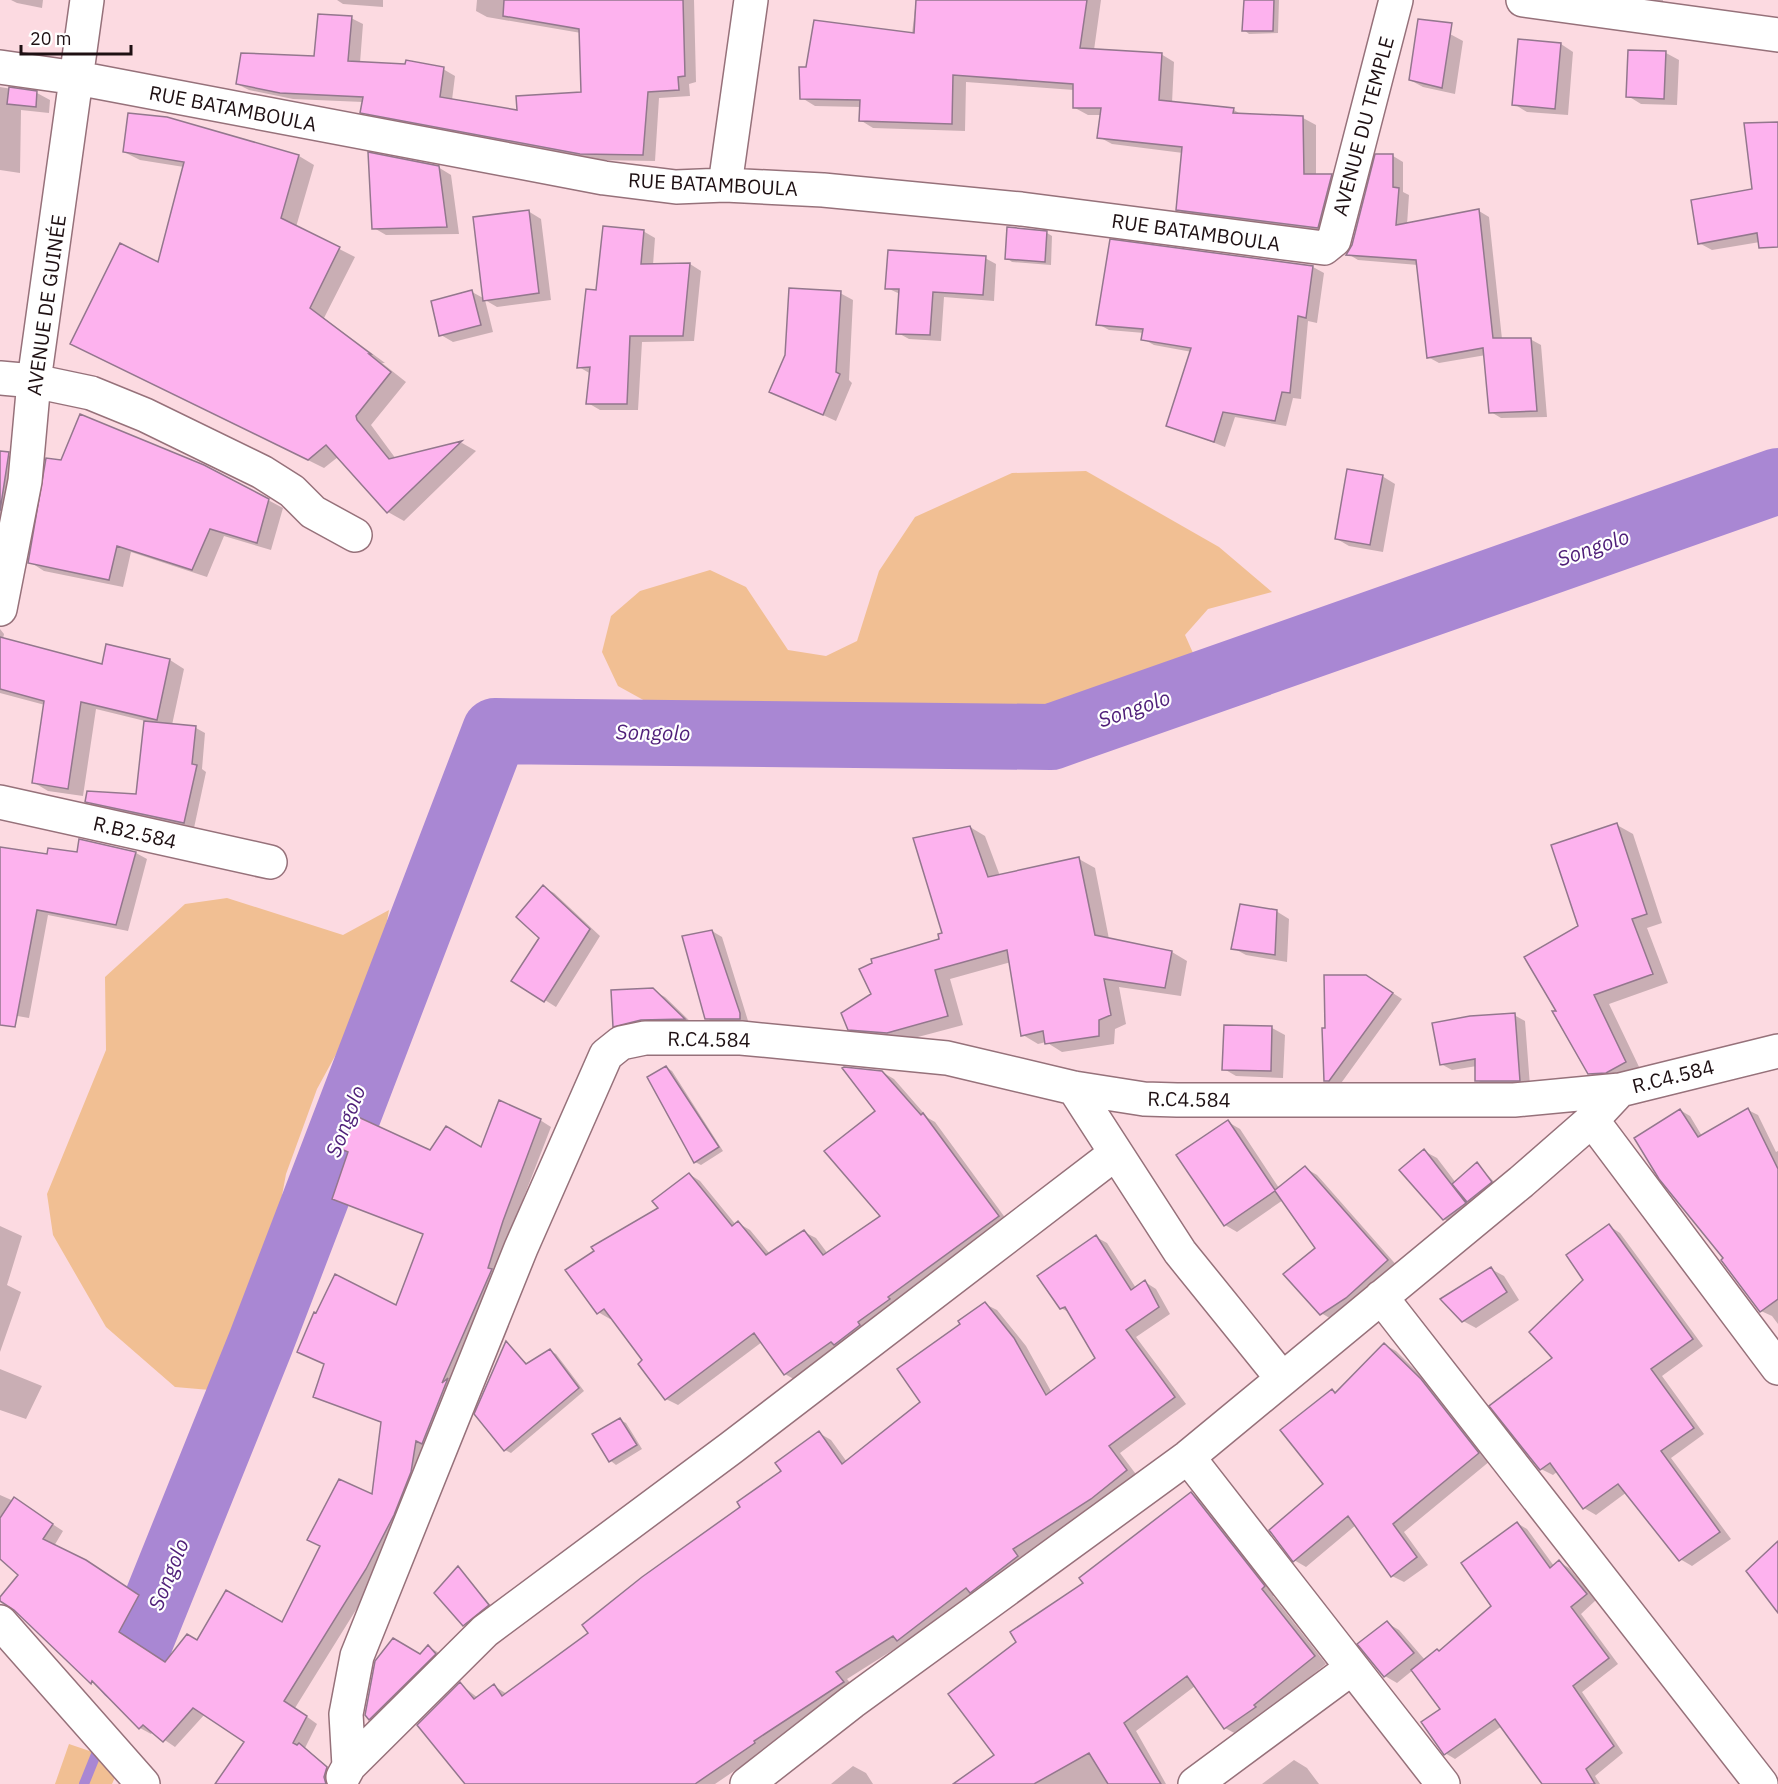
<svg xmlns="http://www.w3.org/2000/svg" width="1778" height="1784" font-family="'IBM Plex Sans',sans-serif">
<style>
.green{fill:#f1bf93}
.shadow{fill:#0003}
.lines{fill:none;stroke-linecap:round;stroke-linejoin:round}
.stream{stroke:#a987d3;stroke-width:10}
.river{stroke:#a987d3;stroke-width:66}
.building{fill:#fdb2ee;stroke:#93778d;stroke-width:1.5}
.minor-casing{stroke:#96717a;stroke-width:36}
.minor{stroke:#fff;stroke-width:33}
.labels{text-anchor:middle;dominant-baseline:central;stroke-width:4.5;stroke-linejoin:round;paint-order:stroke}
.street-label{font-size:20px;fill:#1e1013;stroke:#fff}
.water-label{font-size:21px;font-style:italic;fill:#4f1f79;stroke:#fff}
</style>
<rect width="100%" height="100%" fill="#fcdae1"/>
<path class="green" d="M1086 471 1219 547 1272 592 1208 609 1185 635 1201 671 1055 724 748 718 647 702 618 686 602 652 611 616 640 591 710 570 746 587 788 650 826 656 857 641 879 571 915 517 1012 473Z
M227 898 343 935 389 910 376 981 317 1089 286 1174 255 1341 239 1375 210 1390 175 1387 106 1327 53 1235 47 1194 106 1050 105 977 185 904Z
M69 1744 122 1762 112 1784H55Z"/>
<path class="shadow" d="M11 0H43L42 8 17 3Z
M337 0H383V7L343 4Z
M477 0H694L696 82 689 84 690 96 659 98 655 161 593 160 374 119 362 112 363 102 293 99 249 90 237 84 316 57 351 18 363 24 360 63 443 69 455 76 452 100 519 112 582 94 581 33 487 17 476 11Z
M916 0H1101L1094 50 1161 54 1174 62 1172 103 1234 110 1242 115 1303 118 1316 125V175H1331L1344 182 1331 235 1190 217 1177 209 1183 153 1112 144 1099 137 1102 115H1088L1075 108 1074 90 966 82 965 131 873 128 860 120 861 107 815 106 802 98 808 69 912 34Z
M1245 0H1279L1278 33 1249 34 1244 30Z
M1633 0H1663V5Z
M1417 31 1450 34 1463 41 1455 94 1423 87 1410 80Z
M1561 44 1573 52 1568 115 1527 112 1514 104Z
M1666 53 1679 60 1677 105 1641 104 1628 96Z
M0 87 37 93 50 100 49 113 21 110 20 173 0 170Z
M167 119 299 156 314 165 296 227 355 257 324 318 385 363H382L406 382 371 425 396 459 462 443 476 451 404 521 388 512 338 457 324 468 88 352 159 264 184 167 140 160 124 152Z
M1778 123V239L1712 250 1699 243 1753 190Z
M1393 156 1403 162V192L1409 195 1407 225 1479 211 1489 217 1502 339H1530L1541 345 1547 417 1501 418 1491 412 1486 355 1439 363 1428 357 1418 265 1358 260 1348 254Z
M438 167 451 175 459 234 386 235 374 228Z
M528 211 541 219 551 300 497 307 485 300 493 332 453 342 441 335 472 292 485 299Z
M643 231 655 238 653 265 690 264 701 271 694 341 642 342 638 410H600L588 403 591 374 579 367 597 292Z
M1047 233 1052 236 1051 265 1012 262 1007 258Z
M985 258 996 264 994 301 944 297 941 341 909 339 898 333 900 294 887 288Z
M1313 267 1324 273 1317 323 1308 321 1301 399 1293 398 1286 426 1235 417 1225 447 1168 425 1192 352 1154 345 1143 339 1144 333 1109 330 1098 324Z
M840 293 853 300 849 380 852 383 836 421 771 391Z
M0 452 23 462 0 593Z
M62 462 268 500 283 508 271 550 224 536 207 577 131 552 123 587 44 571 30 562Z
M1382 476 1395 484 1383 552 1349 546 1337 539Z
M0 629 4 634 3 639 103 666 107 646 170 660 184 669 172 725 196 728 205 733 202 769 206 772 194 828 96 807 87 801 137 796 145 721 96 709 83 796 48 791 33 782 45 705 0 693Z
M1617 825 1633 834 1662 923 1647 928 1668 983 1609 1004 1641 1071 1605 1082 1589 1073 1558 1012Z
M970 827 985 836 1000 876 1079 859 1095 868 1109 939 1172 952 1187 961 1181 996 1119 987 1126 1024 1115 1029 1114 1044 1062 1052 1046 1042 1038 1044 1023 1035 1011 962 950 979 963 1025 903 1041 865 1038 849 1028 873 995 941 940Z
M81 841 136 853 147 859 128 931 48 915 29 1018 0 1013V849L48 856 79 854Z
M543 887 554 893 600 936 556 1007 513 980 541 938Z
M1276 911 1289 919 1287 962 1246 955 1233 948Z
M712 931 722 937 749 1024H717L707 1018Z
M1376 982 1402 999 1339 1086H1335L1326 1080Z
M652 990 665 997 695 1026 627 1033 614 1026Z
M1514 1015 1525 1021 1530 1086H1487L1477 1080V1066L1452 1070 1441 1064Z
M1272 1028 1285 1035 1283 1078 1236 1076 1224 1069Z
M666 1067 672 1071 723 1151 701 1165 695 1162Z
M882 1072 894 1079 928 1118 935 1122 1009 1223 797 1381 785 1374 762 1342 678 1405 666 1399 644 1361 612 1318 610 1319 598 1312 660 1208 689 1174 700 1181 736 1225 738 1223 750 1230 770 1254 804 1232 816 1238 828 1254 882 1217 877 1111Z
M1680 1110 1690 1116 1702 1136 1748 1110 1758 1115 1776 1152 1778 1151V1324L1772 1316 1761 1311 1725 1259Z
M540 1120 551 1127 377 1576 295 1708 317 1724 305 1748 338 1775 335 1784H216L246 1741 205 1714 175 1747 153 1732 151 1734 140 1728 15 1608 21 1575 0 1557V1495L25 1506 63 1531 54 1546 97 1568 150 1603 130 1640 166 1663 198 1642 282 1624 373 1496 382 1423 315 1396 326 1365 299 1351 396 1307 424 1235 334 1198 430 1152 482 1149Z
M1228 1122 1240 1129 1279 1188 1305 1168 1317 1175 1399 1268 1333 1320 1321 1313 1317 1249 1283 1200 1237 1232 1225 1225 1178 1155Z
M1424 1151 1437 1158 1456 1183 1477 1164 1497 1185 1457 1226 1444 1219 1401 1170Z
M0 1226 22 1236 7 1285 21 1292 0 1352Z
M1609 1226 1620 1233 1703 1346 1662 1376 1704 1434 1671 1458 1731 1539 1692 1566 1680 1559 1627 1492 1596 1515 1584 1508 1558 1471 1553 1475 1541 1469 1554 1358Z
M1096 1237 1107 1243 1136 1288 1145 1282 1156 1289 1170 1314 1136 1337 1186 1404 1120 1453 1138 1477 1103 1505 1023 1556 1029 1563 910 1646 904 1643 847 1679 855 1689 715 1784H465L460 1684 478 1698 494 1686 507 1694 590 1633 743 1508 819 1433 831 1440 847 1462 922 1402 962 1324 985 1304 997 1310 1026 1346 1052 1393 1097 1358 1070 1313 1061 1308Z
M1491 1269 1504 1276 1519 1300 1476 1328 1463 1321Z
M506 1342 528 1365 550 1351 556 1354 584 1391 511 1453 505 1450 476 1414Z
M1385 1345 1396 1351 1433 1388 1490 1461 1404 1532 1428 1565 1404 1582 1392 1576 1356 1525 1306 1567 1294 1560 1326 1484 1332 1391 1337 1393Z
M0 1369 42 1386 26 1419 0 1410Z
M620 1420 626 1423 642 1449 616 1465 611 1461 595 1434Z
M1191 1494 1204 1501 1276 1594 1273 1596 1326 1664 1238 1735 1225 1728 1195 1686 1136 1731 1166 1784H956L996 1756 1018 1642Z
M1517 1523 1527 1529 1554 1566 1559 1562 1569 1568 1596 1600 1581 1614 1618 1664 1582 1692 1623 1753 1595 1776 1600 1784H1559L1502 1726 1455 1759 1445 1753 1442 1709 1413 1670 1397 1683 1385 1676 1387 1623 1399 1630 1425 1660 1440 1653 1493 1606Z
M458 1568 494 1609 470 1629 436 1593Z
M393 1640 420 1656 429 1647 441 1654 379 1725 367 1718 379 1656Z
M1294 1760 1307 1768 1319 1784H1262Z
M853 1766 866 1773 873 1784H831Z"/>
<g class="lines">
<path class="stream" d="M84 1784 99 1747"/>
<path class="river" d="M128 1672 261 1342 495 731 1051 737 1778 481"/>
</g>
<path class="building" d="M504 0H683L685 76 678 77 679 90 648 92 643 155 580 154 360 113 363 97 280 93 236 84 241 53 314 56 318 14 352 16 348 61 405 64 406 60 444 67 440 97 517 110 516 96 581 92 579 29 503 16Z
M916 0H1087L1080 48 1162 53 1159 100 1234 108 1233 113 1303 116 1304 174H1332L1318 228 1176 210 1182 147 1097 138 1101 108H1073V84L953 75 952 124 859 121 860 100 800 99 799 67H806L814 20 914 33Z
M1244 0H1274L1273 31H1242Z
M1418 19 1452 23 1442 88 1409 80Z
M1518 39 1561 43 1555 109 1512 105Z
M1628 50 1666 51 1664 99 1626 97Z
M9 87 37 91 36 107 7 104Z
M128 113 167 117 299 155 281 218 340 247 310 308 371 354H369L391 372 356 416 357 420 389 459 462 441 387 513 326 445 308 460 70 344 120 243 158 262 184 162 123 152Z
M1778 122V247L1759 248 1757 233 1698 244 1691 200 1752 189 1744 123Z
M368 152 439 166 447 227 372 229Z
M1375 154H1393V187L1399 188 1396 225 1479 209 1493 338H1531L1537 411 1489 413 1483 348 1427 358 1416 260 1346 255 1352 245Z
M529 210 539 293 483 301 473 217Z
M603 226 644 230 641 264 690 263 683 336H630L627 404H586L590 367 577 368 586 289 596 290Z
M1007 227 1047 231 1045 262 1005 259Z
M1110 239 1313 266 1306 318 1298 316 1290 393 1282 392 1275 421 1223 412 1214 442 1166 426 1191 348 1141 340 1143 329 1096 325Z
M888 250 986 256 983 295 933 292 930 335 896 334 899 289H885Z
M789 288 841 291 836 372 840 374 823 415 769 392 785 355Z
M472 290 481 325 439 336 431 301Z
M80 414 204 465 269 499 257 543 210 529 192 570 117 546 109 580 28 563 46 458 61 460Z
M0 451 9 452 0 511Z
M1347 469 1383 475 1370 545 1335 539Z
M0 637 102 664 106 644 170 659 157 720 81 702 68 789 32 783 44 701 0 689Z
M144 721 196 726 192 764 197 765 184 823 85 802 87 791 136 794Z
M1617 823 1647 914 1632 919 1653 974 1594 995 1626 1062 1606 1073 1588 1074 1552 1011H1556L1524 957 1578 926 1551 845Z
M970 826 988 877 1079 857 1095 935 1172 951 1165 988 1104 979 1111 1015 1099 1020V1036L1045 1044 1043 1031 1021 1036 1007 950 935 970 948 1016 887 1033 848 1030 841 1013 871 994 859 969 872 963 871 959 939 939 938 934 942 933 913 838Z
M79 839 136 852 116 925 37 910 15 1027 0 1025V847L47 854 48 848 77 852Z
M543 885 590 929 544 1002 511 981 539 938 516 917Z
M1240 904 1277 910 1275 955 1231 949Z
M712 930 740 1013V1019H705L682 936Z
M1324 975H1366L1393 993 1329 1081H1324L1322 1028H1325Z
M653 988 685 1019 641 1020 613 1027 611 990Z
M1515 1013 1520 1081H1475V1059L1440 1065 1432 1023 1470 1016Z
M1224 1025 1272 1026 1271 1071 1222 1070Z
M666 1066 719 1147 694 1163 647 1077Z
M844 1067 882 1071 921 1115 923 1113 999 1216 888 1297 890 1299 858 1322 860 1325 834 1345 831 1342 784 1375 754 1333 665 1400 638 1364 642 1360 604 1309 597 1314 565 1270 594 1251 591 1247 658 1208 652 1201 689 1173 732 1226 738 1221 766 1255 804 1230 823 1255 880 1216 824 1151 875 1111 842 1068Z
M499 1100 541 1119 503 1221 488 1268 492 1269 442 1383 448 1378 422 1444 416 1441 411 1472 394 1515 366 1569 284 1701 307 1716 293 1743 297 1745 299 1743 327 1767 324 1777 326 1784H215L244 1742 193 1708 163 1742 143 1725 139 1729 92 1681 91 1684 14 1610 0 1601V1597L18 1575 0 1559V1518L14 1497 53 1524 43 1539 86 1560 139 1595 119 1632 165 1662 187 1634 197 1640 226 1590 282 1622 320 1546 307 1540 339 1479 372 1494 381 1422 313 1397 324 1364 297 1352 314 1312 316 1313 335 1274 396 1305 423 1234 332 1199 348 1152 341 1149 356 1116 430 1150 446 1126 481 1147Z
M1748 1108 1778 1169V1299L1760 1312 1721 1260 1723 1258 1659 1179 1634 1138 1680 1109 1698 1137Z
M1228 1120 1275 1190 1305 1166 1388 1260 1346 1298 1320 1315 1283 1274 1315 1248 1275 1191 1224 1226 1176 1155Z
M1424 1149 1466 1203 1443 1220 1399 1170Z
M1477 1162 1492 1182 1467 1202 1452 1184Z
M1609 1224 1693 1339 1651 1369 1694 1428 1661 1451 1720 1532 1679 1561 1618 1484 1583 1509 1550 1463 1540 1470 1489 1406 1552 1358 1529 1332 1583 1280 1566 1255Z
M1096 1235 1131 1290 1145 1280 1159 1307 1126 1330 1175 1397 1109 1446 1127 1470 1091 1499 1013 1549 1018 1556 970 1593 966 1588 897 1641 893 1636 836 1672 844 1682 754 1741 755 1743 695 1784H465L417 1725 460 1682 474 1699 494 1684 502 1696 588 1633 582 1625 642 1577 740 1507 737 1502 781 1471 775 1463 819 1431 842 1464 920 1402 897 1369 960 1324 958 1321 985 1302 1014 1338 1046 1395 1095 1358 1065 1307 1060 1309 1037 1276Z
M1491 1267 1507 1292 1462 1322 1440 1299Z
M506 1341 526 1364 550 1349 579 1388 504 1451 474 1414Z
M1384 1343 1421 1379 1479 1453 1393 1524 1417 1557 1391 1577 1348 1516 1293 1562 1269 1530 1323 1484 1280 1430 1332 1389 1335 1393Z
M620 1418 637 1445 609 1462 592 1434Z
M1191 1492 1265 1586 1262 1589 1315 1656 1254 1705 1256 1707 1224 1729 1187 1676 1124 1723 1161 1784H1108L1089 1753 1034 1784H953L994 1755 948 1694 1016 1642 1010 1632 1083 1583 1079 1578Z
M1517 1522 1550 1568 1559 1560 1587 1594 1571 1607 1609 1658 1573 1686 1614 1746 1586 1769 1595 1784H1542L1495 1719 1444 1755 1421 1722 1440 1709 1411 1670 1437 1649 1439 1651 1491 1606 1461 1563Z
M1778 1541V1613L1746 1571Z
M458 1566 489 1605 463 1626 434 1593Z
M1387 1621 1414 1653 1384 1677 1357 1644Z
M393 1638 420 1654 428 1645 436 1654 369 1720 365 1715 375 1661Z"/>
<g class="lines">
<defs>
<path id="minor" d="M1523 0 1778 35
M0 67 77 78 604 178 676 187 725 185 823 190 1021 209 1324 248 1334 240 1396 0
M725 185 751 0
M0 378 34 381 91 393 145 415 262 472 292 491 313 512 355 535
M0 609 25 481 34 381 87 0
M0 802 270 862
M1074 1088 1180 1252 1281 1377
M1592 1120 1778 1368
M1381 1297 1761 1784
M1188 1457 1443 1784
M0 1622 143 1784
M349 1766 346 1714 357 1656 521 1248 606 1055 621 1043 645 1038H741L947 1058 1074 1088 1144 1099 1177 1100H1514L1620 1090 1778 1051
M343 1777 349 1766 485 1631 731 1448 1116 1153
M747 1784 852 1702 1188 1457 1521 1182 1592 1120 1620 1090
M1195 1784 1352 1668"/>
</defs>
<use href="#minor" class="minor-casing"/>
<use href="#minor" class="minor"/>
</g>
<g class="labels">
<g class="street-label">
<text transform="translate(233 108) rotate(11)">RUE BATAMBOULA</text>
<text transform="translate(1363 126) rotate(-75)">AVENUE DU TEMPLE</text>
<text transform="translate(713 184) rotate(3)">RUE BATAMBOULA</text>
<text transform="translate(1196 232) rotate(8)">RUE BATAMBOULA</text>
<text transform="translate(46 305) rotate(-82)">AVENUE DE GUINÉE</text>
<text transform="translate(135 832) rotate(13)">R.B2.584</text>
<text transform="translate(709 1039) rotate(1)">R.C4.584</text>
<text transform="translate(1673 1076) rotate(-14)">R.C4.584</text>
<text transform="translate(1189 1099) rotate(1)">R.C4.584</text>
</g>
<g class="water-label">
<text transform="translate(1593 547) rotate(-19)">Songolo</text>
<text transform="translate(1134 708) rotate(-19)">Songolo</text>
<text transform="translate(653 732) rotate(1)">Songolo</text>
<text transform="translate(345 1121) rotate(-69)">Songolo</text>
<text transform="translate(168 1574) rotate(-68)">Songolo</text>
</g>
</g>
<path d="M21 45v9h110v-9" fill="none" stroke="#1e1013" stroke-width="3"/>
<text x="30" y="45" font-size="18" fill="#1e1013" stroke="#ffffff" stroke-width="4.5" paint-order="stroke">20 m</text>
</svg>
